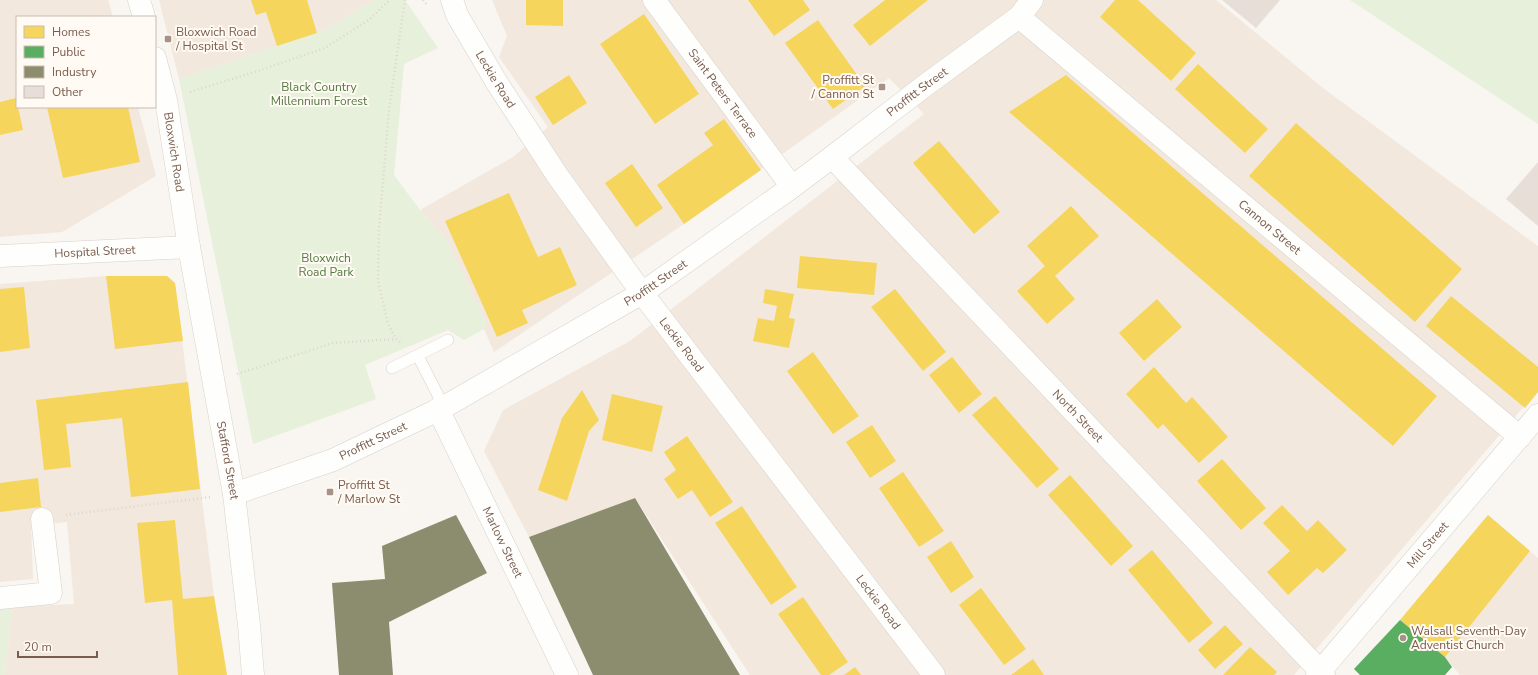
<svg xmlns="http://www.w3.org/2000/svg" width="1538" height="675" font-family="'Nunito Sans',sans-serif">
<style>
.residential{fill:#f2e8de}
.green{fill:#e7f0db}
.homes{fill:#f6d55c}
.public{fill:#5aae61}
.industry{fill:#8c8c6e}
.building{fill:#e6ded7}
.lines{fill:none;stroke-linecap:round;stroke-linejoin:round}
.service-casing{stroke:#d7d1cb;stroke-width:12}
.minor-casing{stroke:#d7d1cb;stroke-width:23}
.tertiary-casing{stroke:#d7d1cb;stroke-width:23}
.secondary-casing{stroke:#d9d2cb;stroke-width:23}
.path{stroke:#dcd5d0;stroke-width:2.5;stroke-dasharray:1 3;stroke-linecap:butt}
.service{stroke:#fefefd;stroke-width:11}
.minor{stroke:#fefefd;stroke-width:22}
.tertiary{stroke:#fefefd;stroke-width:22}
.secondary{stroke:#fefefd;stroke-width:22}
.poi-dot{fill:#a69286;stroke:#fffaf3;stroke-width:1.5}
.labels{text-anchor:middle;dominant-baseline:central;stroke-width:4;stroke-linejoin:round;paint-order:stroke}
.poi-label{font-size:12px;fill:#7a5c4d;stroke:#fffaf3;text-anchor:start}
.street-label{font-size:12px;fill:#7a5c4d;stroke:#fffaf3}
.park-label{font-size:12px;fill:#537a41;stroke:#fffaf3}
</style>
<rect width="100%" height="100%" fill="#f9f5f0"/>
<path class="residential" d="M0 0H108L113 17H17V107H138L156 176 62 232 0 237Z
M159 0H374L325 30 179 79Z
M492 0H1216L1323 88 1538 246V390L1294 675H750L635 498 529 537 484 451 503 410 630 341 924 114 889 78 684 224 494 352 484 329 486 323 446 240 420 210 513 157 548 127 499 57 507 36Z
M106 276H167L175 283 214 596 227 675H5L12 607 74 604 67 522 31 526 33 579 0 582V284Z
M1488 515 1538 558V675H1460L1445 657 1403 617Z"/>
<path class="green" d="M374 0H405L438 48 404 64 394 175 420 210 446 240 486 323 484 329 464 340 448 330 365 365 376 399 253 444 179 79 325 30Z
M1350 0H1538V124Z
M12 607 5 675H0V608Z"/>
<path class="homes" d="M251 0H307L317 33 277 46 266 12 256 15Z
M526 0H563V26L526 25Z
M748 0H803L810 10 774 36Z
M885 0H928L870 46 853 25Z
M1115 0H1138L1196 53 1171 81 1100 17Z
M644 14 699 94 655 124 600 44Z
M818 20 865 86 833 109 785 43Z
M1198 64 1268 129 1245 153 1175 89Z
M569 75 587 103 553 125 535 97Z
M1066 75 1437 396 1393 446 1009 112Z
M16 98 23 130 0 135V102Z
M47 107H128L140 162 63 178Z
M724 119 761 170 684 224 657 185 713 145 704 133Z
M1296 123 1462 269 1415 322 1249 176Z
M939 141 1000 212 974 234 913 163Z
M632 164 663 208 636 227 605 183Z
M509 193 538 257 560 247 577 285 522 310 528 323 497 337 445 221Z
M1071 206 1099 236 1055 276 1075 299 1047 324 1017 291 1045 266 1027 246Z
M800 256 877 263 874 295 797 288Z
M106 276H167L175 283 183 341 115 349Z
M24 287 30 348 0 352V289Z
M765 289 794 294 789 318 795 319 789 348 753 341 758 318 774 321 777 306 763 303Z
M895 289 946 352 923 371 871 307Z
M1451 296 1538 367V392L1525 408 1426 326Z
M1157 299 1182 327 1144 361 1119 333Z
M813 352 859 416 833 434 787 371Z
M952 357 982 394 959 413 929 375Z
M1154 367 1186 403 1192 397 1228 437 1199 463 1163 424 1158 429 1126 394Z
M188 382 200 489 131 497 122 418 66 424 71 467 44 470 36 400Z
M582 390 599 420 589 431 567 501 538 490 562 418Z
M612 394 663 406 652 452 602 440Z
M995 396 1059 469 1037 488 972 415Z
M872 425 896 461 870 478 846 442Z
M687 436 733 502 710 517 692 490 678 499 664 479 676 470 664 452Z
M1222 459 1266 508 1241 530 1197 481Z
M903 472 944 531 919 547 879 488Z
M1070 475 1133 546 1111 566 1048 495Z
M38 478 41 507 0 512V483Z
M1282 505 1307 531 1318 520 1347 550 1323 573 1317 568 1288 595 1267 572 1290 551 1263 523Z
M742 506 797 587 771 605 715 523Z
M1488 515 1530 551 1445 657 1400 620Z
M175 520 183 599 214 596 227 675H178L172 600 145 603 137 523Z
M951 541 974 577 951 593 927 557Z
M1152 550 1213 623 1189 643 1128 570Z
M981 588 1026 649 1004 665 959 605Z
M803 597 848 662 829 675H821L778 614Z
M1225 625 1243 644 1215 669 1198 650Z
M1250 647 1277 672 1274 675H1223Z
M1033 659 1044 675H1011Z
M855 667 861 675H844Z"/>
<path class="public" d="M1400 620 1445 657 1452 667 1445 675H1360L1354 669Z"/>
<path class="industry" d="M635 498 740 675H593L529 537Z
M456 515 487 573 389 622 393 675H339L332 583 385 579 382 546Z"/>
<path class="building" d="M1222 0H1280L1256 28Z
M1538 162V226L1506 199Z"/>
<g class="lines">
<defs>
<path id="service" d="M418 356 444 407
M392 368 448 340"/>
<g id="minor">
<path id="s1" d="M452 0 457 15 497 83 557 175 642 293 934 675"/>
<path id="s2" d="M654 0 792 187"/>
<path id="s3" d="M1019 17 1520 437"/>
<path id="s4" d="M832 157 1324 675"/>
<path id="s5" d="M438 409 567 675"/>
<path d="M0 598 51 593 42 519"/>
<path id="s6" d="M1317 675 1538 415"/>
</g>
<g id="tertiary">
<path id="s7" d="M0 256 189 247"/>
<path id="s8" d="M234 494 333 460 444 407 642 293 792 187 832 157 927 84 1019 17 1032 0"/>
</g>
<g id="secondary">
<path d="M139 0 144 17"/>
<path id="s9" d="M155 58 166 100 189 247 234 494 249 625 253 675"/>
</g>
</defs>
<use href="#service" class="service-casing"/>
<use href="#minor" class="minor-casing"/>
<use href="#tertiary" class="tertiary-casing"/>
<use href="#secondary" class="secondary-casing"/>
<path class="path" d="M423 0 427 5
M190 92 258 71 325 48 370 19 390 0
M400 342 396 339 388 324 378 281 379 229 389 110 405 0
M237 374 333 343 395 339
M66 515 210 497"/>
<use href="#service" class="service"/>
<use href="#minor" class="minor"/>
<use href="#tertiary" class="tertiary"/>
<use href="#secondary" class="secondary"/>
</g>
<g class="poi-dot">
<rect x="164" y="35" width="8" height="8" rx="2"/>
<rect x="878" y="83" width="8" height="8" rx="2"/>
<rect x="326" y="488" width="8" height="8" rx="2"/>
<circle cx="1403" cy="638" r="4"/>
</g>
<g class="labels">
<g class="poi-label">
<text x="176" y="32">Bloxwich Road<tspan x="176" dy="14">/ Hospital St</tspan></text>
<text x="874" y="80" text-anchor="end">Proffitt St<tspan x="874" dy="14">/ Cannon St</tspan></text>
<text x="338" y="485">Proffitt St<tspan x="338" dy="14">/ Marlow St</tspan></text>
<text x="1411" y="631">Walsall Seventh-Day<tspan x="1411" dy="14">Adventist Church</tspan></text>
</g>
<g class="street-label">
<text stroke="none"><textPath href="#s1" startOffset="91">Leckie Road</textPath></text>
<text stroke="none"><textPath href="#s8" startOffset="797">Proffitt Street</textPath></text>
<text stroke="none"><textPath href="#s2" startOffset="116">Saint Peters Terrace</textPath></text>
<text stroke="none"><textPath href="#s9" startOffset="96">Bloxwich Road</textPath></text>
<text stroke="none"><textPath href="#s3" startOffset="327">Cannon Street</textPath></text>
<text stroke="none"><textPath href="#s7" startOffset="95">Hospital Street</textPath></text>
<text stroke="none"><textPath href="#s8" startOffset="473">Proffitt Street</textPath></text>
<text stroke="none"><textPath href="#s1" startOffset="415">Leckie Road</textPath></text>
<text stroke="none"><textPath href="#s4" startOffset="357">North Street</textPath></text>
<text stroke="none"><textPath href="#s8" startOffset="149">Proffitt Street</textPath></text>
<text stroke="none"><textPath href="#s9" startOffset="409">Stafford Street</textPath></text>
<text stroke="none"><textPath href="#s5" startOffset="148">Marlow Street</textPath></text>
<text stroke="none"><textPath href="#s6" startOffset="171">Mill Street</textPath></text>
<text stroke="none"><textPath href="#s1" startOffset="739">Leckie Road</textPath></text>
</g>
<g class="park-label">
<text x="319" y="87">Black Country<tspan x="319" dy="14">Millennium Forest</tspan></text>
<text x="326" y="258">Bloxwich<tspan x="326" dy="14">Road Park</tspan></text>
</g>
</g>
<rect x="16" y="16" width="140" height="92" fill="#fffaf3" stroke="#cabbb1"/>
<rect x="24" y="26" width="20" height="12" fill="#f6d55c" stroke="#cabbb1"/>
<text x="52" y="36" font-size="12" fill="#7a5c4d">Homes</text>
<rect x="24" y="46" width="20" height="12" fill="#5aae61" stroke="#cabbb1"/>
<text x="52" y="56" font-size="12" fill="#7a5c4d">Public</text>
<rect x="24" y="66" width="20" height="12" fill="#8c8c6e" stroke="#cabbb1"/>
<text x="52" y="76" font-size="12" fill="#7a5c4d">Industry</text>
<rect x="24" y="86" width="20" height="12" fill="#e6ded7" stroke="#cabbb1"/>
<text x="52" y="96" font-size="12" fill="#7a5c4d">Other</text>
<path d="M18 651v6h79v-6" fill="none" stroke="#7a5c4d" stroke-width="2"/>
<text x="24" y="651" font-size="12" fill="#7a5c4d" stroke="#fffaf3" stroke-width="3" paint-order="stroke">20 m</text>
</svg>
